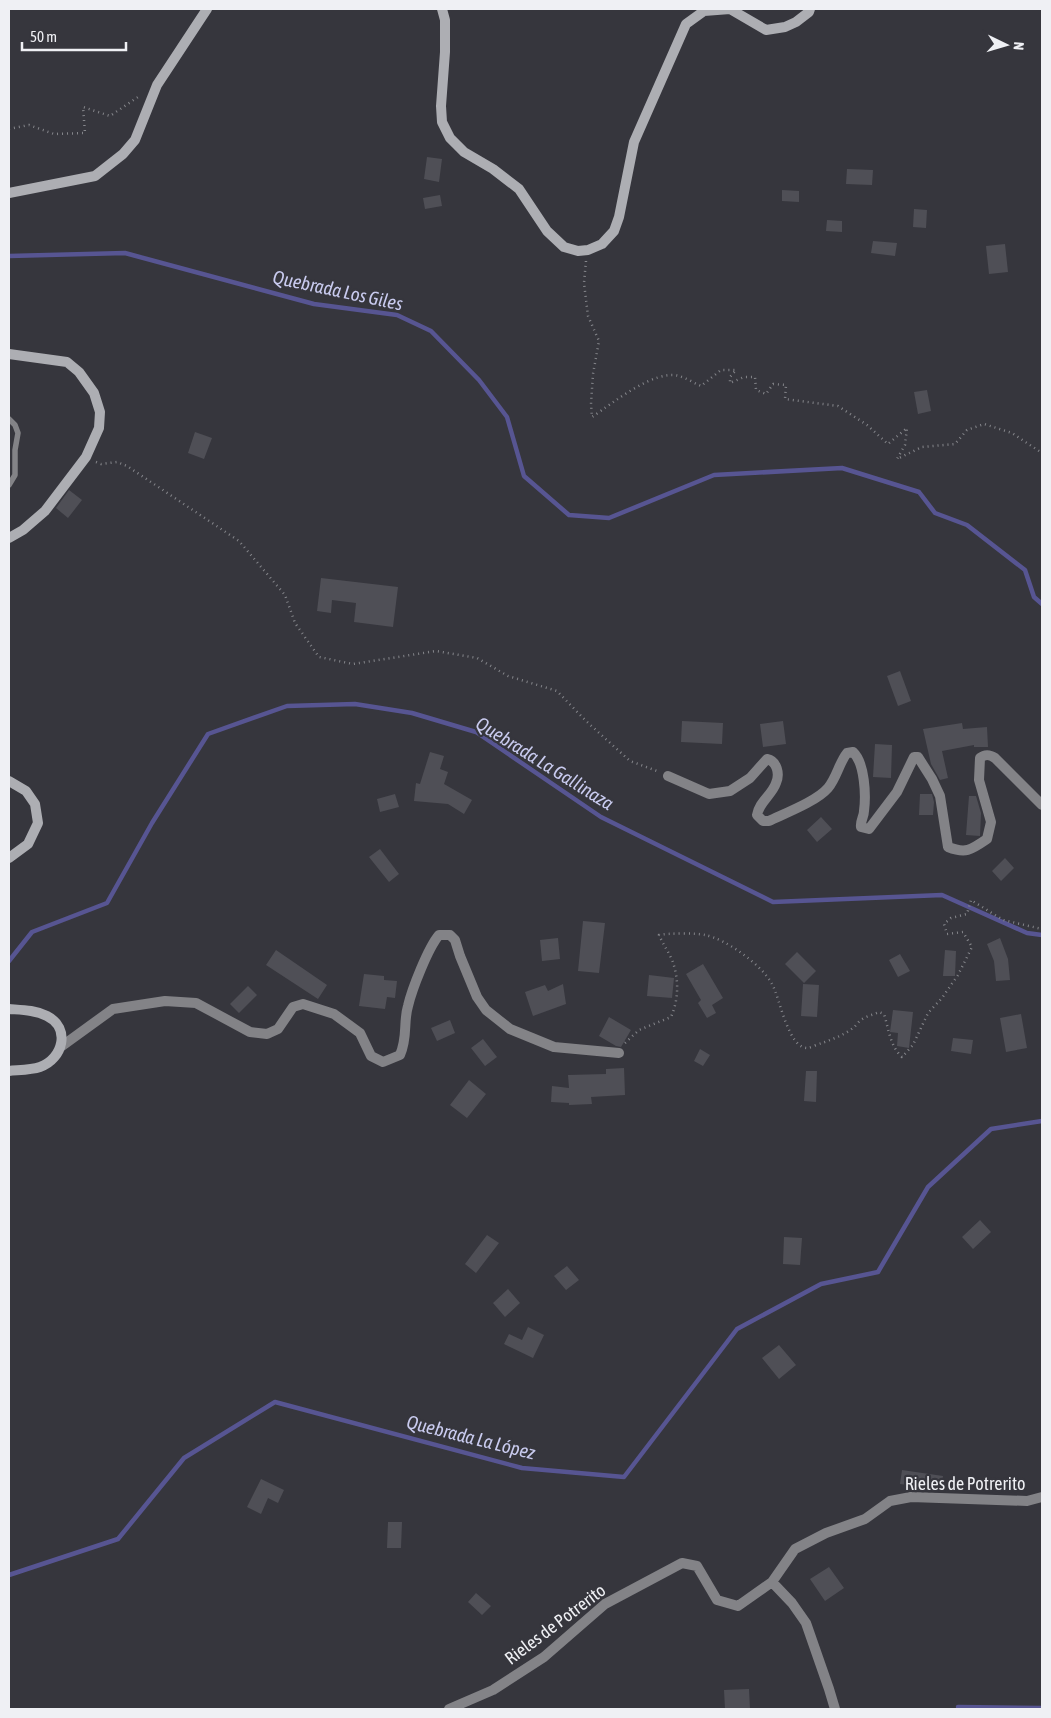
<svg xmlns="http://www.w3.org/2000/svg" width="1051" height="1718" font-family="'Asap Condensed',sans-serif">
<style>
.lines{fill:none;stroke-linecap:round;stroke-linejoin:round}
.stream{stroke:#575592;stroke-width:4.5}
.building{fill:#4f4f56}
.path{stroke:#85868b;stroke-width:2.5;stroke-dasharray:1 4;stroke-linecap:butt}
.lane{stroke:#838387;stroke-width:5.5}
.street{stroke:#838387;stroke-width:10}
.secondary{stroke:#adaeb3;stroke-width:10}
.labels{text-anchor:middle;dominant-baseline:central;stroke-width:4.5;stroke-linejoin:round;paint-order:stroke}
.street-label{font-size:18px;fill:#eff0f4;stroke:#36363d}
.water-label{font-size:19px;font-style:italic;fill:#c9cbef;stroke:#36363d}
</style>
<rect width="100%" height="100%" fill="#36363d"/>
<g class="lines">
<path class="stream" d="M9 256 125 253 314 304 397 315 431 331 479 380 507 417 524 476 569 515 609 518 714 475 842 468 919 492 935 513 967 525 1025 570 1034 597 1042 604
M9 961 32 932 107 903 152 823 208 734 287 706 355 704 412 713 476 732 601 817 773 902 942 895 1027 933 1042 935
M9 1575 118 1539 184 1458 275 1402 522 1468 624 1477 737 1329 821 1284 878 1272 928 1187 991 1129 1042 1121
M958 1707 1042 1708"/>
</g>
<path class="building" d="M427 157 442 159 439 182 424 179Z
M847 169 873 170 872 185 846 184Z
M782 190 799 191V202L782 201Z
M440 195 442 206 425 209 423 198Z
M914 209 927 210 926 228 913 227Z
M827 220 842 221V232L826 231Z
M873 241 897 243 895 256 871 253Z
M1005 244 1008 272 989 274 986 246Z
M927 390 931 411 918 414 914 392Z
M195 432 212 438 204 459 188 453Z
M69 490 82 500 68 518 56 508Z
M321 578 398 587 393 627 354 622 356 603 332 600 331 613 317 611Z
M900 671 911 701 898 706 887 676Z
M682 721 723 723 722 744 681 742Z
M783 721 786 744 763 747 760 724Z
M962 723 963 729 987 727 988 747H974V745L942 751 948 778 940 780 931 764 923 729Z
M875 744 892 745 891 778 873 777Z
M430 752 444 756 440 769 448 772 444 784 472 800 464 814 448 804 414 801 416 783 420 784Z
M395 794 399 807 380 812 377 799Z
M920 794H932L934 802 933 815H919Z
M969 796H976L981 813 980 836 966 835Z
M821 817 832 829 817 842 807 830Z
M380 849 399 874 389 882 369 857Z
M1005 858 1014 868 1001 881 992 871Z
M583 921 605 923 599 973 578 971Z
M558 938 560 959 542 961 540 940Z
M1000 938 1008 959 1010 980 996 981 994 961 987 944Z
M276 950 327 985 318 999 266 965Z
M945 950 956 951 955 976H943Z
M797 952 816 971 804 983 785 964Z
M900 954 910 971 898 977 889 960Z
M703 964 723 998 712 1005 716 1013 707 1018 698 1003 701 1000 686 974Z
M364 974 384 976V980L397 981 395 998 387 997 385 1009 359 1006Z
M649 975 674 978 672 998 647 996Z
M563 984 566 1004 533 1016 525 992 545 985 548 991Z
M803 984 819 985 817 1017 801 1016Z
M248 986 257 995 239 1013 230 1004Z
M893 1010 913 1012 909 1048 897 1046 898 1033 890 1032Z
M1021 1014 1027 1048 1006 1052 1000 1018Z
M609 1017 631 1030 621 1047 616 1046 599 1036Z
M450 1020 455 1033 437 1041 431 1028Z
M953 1038 973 1040 971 1054 951 1051Z
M483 1039 497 1057 485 1066 471 1048Z
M700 1049 710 1055 703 1066 694 1061Z
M624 1068 625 1095 591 1097 592 1104 569 1105V1103L551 1102 552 1086 569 1088 568 1075 606 1074V1069Z
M806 1071H817L816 1102 804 1101Z
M469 1080 486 1094 467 1118 450 1105Z
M980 1220 991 1232 973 1249 962 1237Z
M487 1235 499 1243 476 1273 465 1264Z
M784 1237 802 1238 800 1265 783 1264Z
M567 1266 579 1280 566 1290 554 1276Z
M508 1289 520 1303 505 1317 493 1303Z
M528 1327 544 1335 533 1358 504 1344 509 1334 522 1340Z
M779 1345 796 1365 779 1379 762 1358Z
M902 1470 943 1476 941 1489 900 1484Z
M261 1479 284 1490 278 1503 268 1498 261 1514 247 1507Z
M388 1522H402L401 1548H387Z
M829 1567 844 1588 825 1601 810 1579Z
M476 1593 491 1606 482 1615 468 1602Z
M749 1689 750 1709H725L724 1690Z"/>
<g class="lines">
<path class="path" d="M9 129 29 125 54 134 85 133 83 107 110 116 141 95
M586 261 584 283 588 316 599 341 593 374 591 404 592 417C613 403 654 369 679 376 686 378 694 383 701 386L721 370H736L730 377V383L744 377H755L756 390 766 394 773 384 786 385 785 399 838 406 867 425 888 444 907 428 905 445 897 459 922 447 955 444 967 430 984 424 1012 433 1042 453
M96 462 101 464 117 462 127 466 239 541 285 595 295 623 319 657 353 664 436 651 477 658 508 676 557 691 586 721 630 761 657 771
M625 1043 639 1030 671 1017C679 999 679 978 672 960 668 951 663 944 659 935 668 933 697 933 705 935 726 939 762 965 772 984 780 998 788 1049 808 1048 812 1047 818 1044 822 1043 833 1039 844 1035 853 1028 856 1026 858 1022 861 1020 866 1016 873 1015 879 1012L884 1014C889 1030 890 1046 902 1057L913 1045 928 1013 942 998 958 975 972 947 963 932 947 934 944 924 951 918 967 914 971 900 1003 920 1042 929"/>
<path class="lane" d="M9 419 15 425 18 433 15 450V475L9 485"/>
<path class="street" d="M668 776 709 794 730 791 750 778 767 759C777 761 780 774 776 783 772 795 759 802 757 815L763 821H769C786 813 817 801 828 788 837 777 839 763 847 753L853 752C865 763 866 796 864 811 864 817 860 821 861 827L869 829 897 792 914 757H918L932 779 940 796 948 847C966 854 971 850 987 839L991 822 979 780 980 758C985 754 989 754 995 758L1042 805
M62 1046 113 1009 165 1001 196 1003 250 1032 267 1034 278 1029 293 1007 303 1004 334 1014 360 1033 371 1056 383 1062 400 1055C408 1037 403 1023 408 1006 412 989 428 948 439 935H450L455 940 460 956 477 997 486 1010 510 1029 554 1047 619 1053
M772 1582 792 1603 806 1623 829 1689 835 1709
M449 1709 493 1690 544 1657 605 1604 682 1563 697 1566 717 1600 738 1606 772 1582 795 1549 826 1533 865 1519 890 1501 911 1497 1027 1501 1042 1497"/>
<path class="secondary" d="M442 9 445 20V52L441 106 442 122 450 138 464 152 493 169 519 189 547 231 564 247 578 251 588 250 602 244 614 231 619 217 634 142 686 24 704 11 730 9 766 30 785 27 796 22 809 12 810 9
M9 193 95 176 123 154 135 140 157 85 207 9
M9 354 67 362 79 372 94 393 100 412 99 428 86 457 45 511 23 530 9 538
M9 781 26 791 35 804 38 823 28 844 9 858
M9 1009C22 1010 35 1010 47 1016 71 1028 63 1059 40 1067 31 1070 19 1070 9 1071"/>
</g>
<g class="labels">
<g class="street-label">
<text x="965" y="1483">Rieles de Potrerito</text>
<text transform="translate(555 1624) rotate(-37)">Rieles de Potrerito</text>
</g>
<g class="water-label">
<text transform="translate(338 290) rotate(12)">Quebrada Los Giles</text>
<text transform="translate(545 763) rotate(32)">Quebrada La Gallinaza</text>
<text transform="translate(471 1437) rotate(14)">Quebrada La López</text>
</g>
</g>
<rect width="1051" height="1718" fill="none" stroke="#eff0f4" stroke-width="20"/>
<g transform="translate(1006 45) rotate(95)" stroke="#36363d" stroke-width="4" paint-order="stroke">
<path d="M0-4L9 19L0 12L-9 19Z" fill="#eff0f4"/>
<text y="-8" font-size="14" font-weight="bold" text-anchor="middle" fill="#eff0f4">N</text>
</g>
<path d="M22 42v8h104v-8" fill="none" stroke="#eff0f4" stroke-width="2.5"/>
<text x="30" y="42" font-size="15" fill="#eff0f4" stroke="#36363d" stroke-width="4" paint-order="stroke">50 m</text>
</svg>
